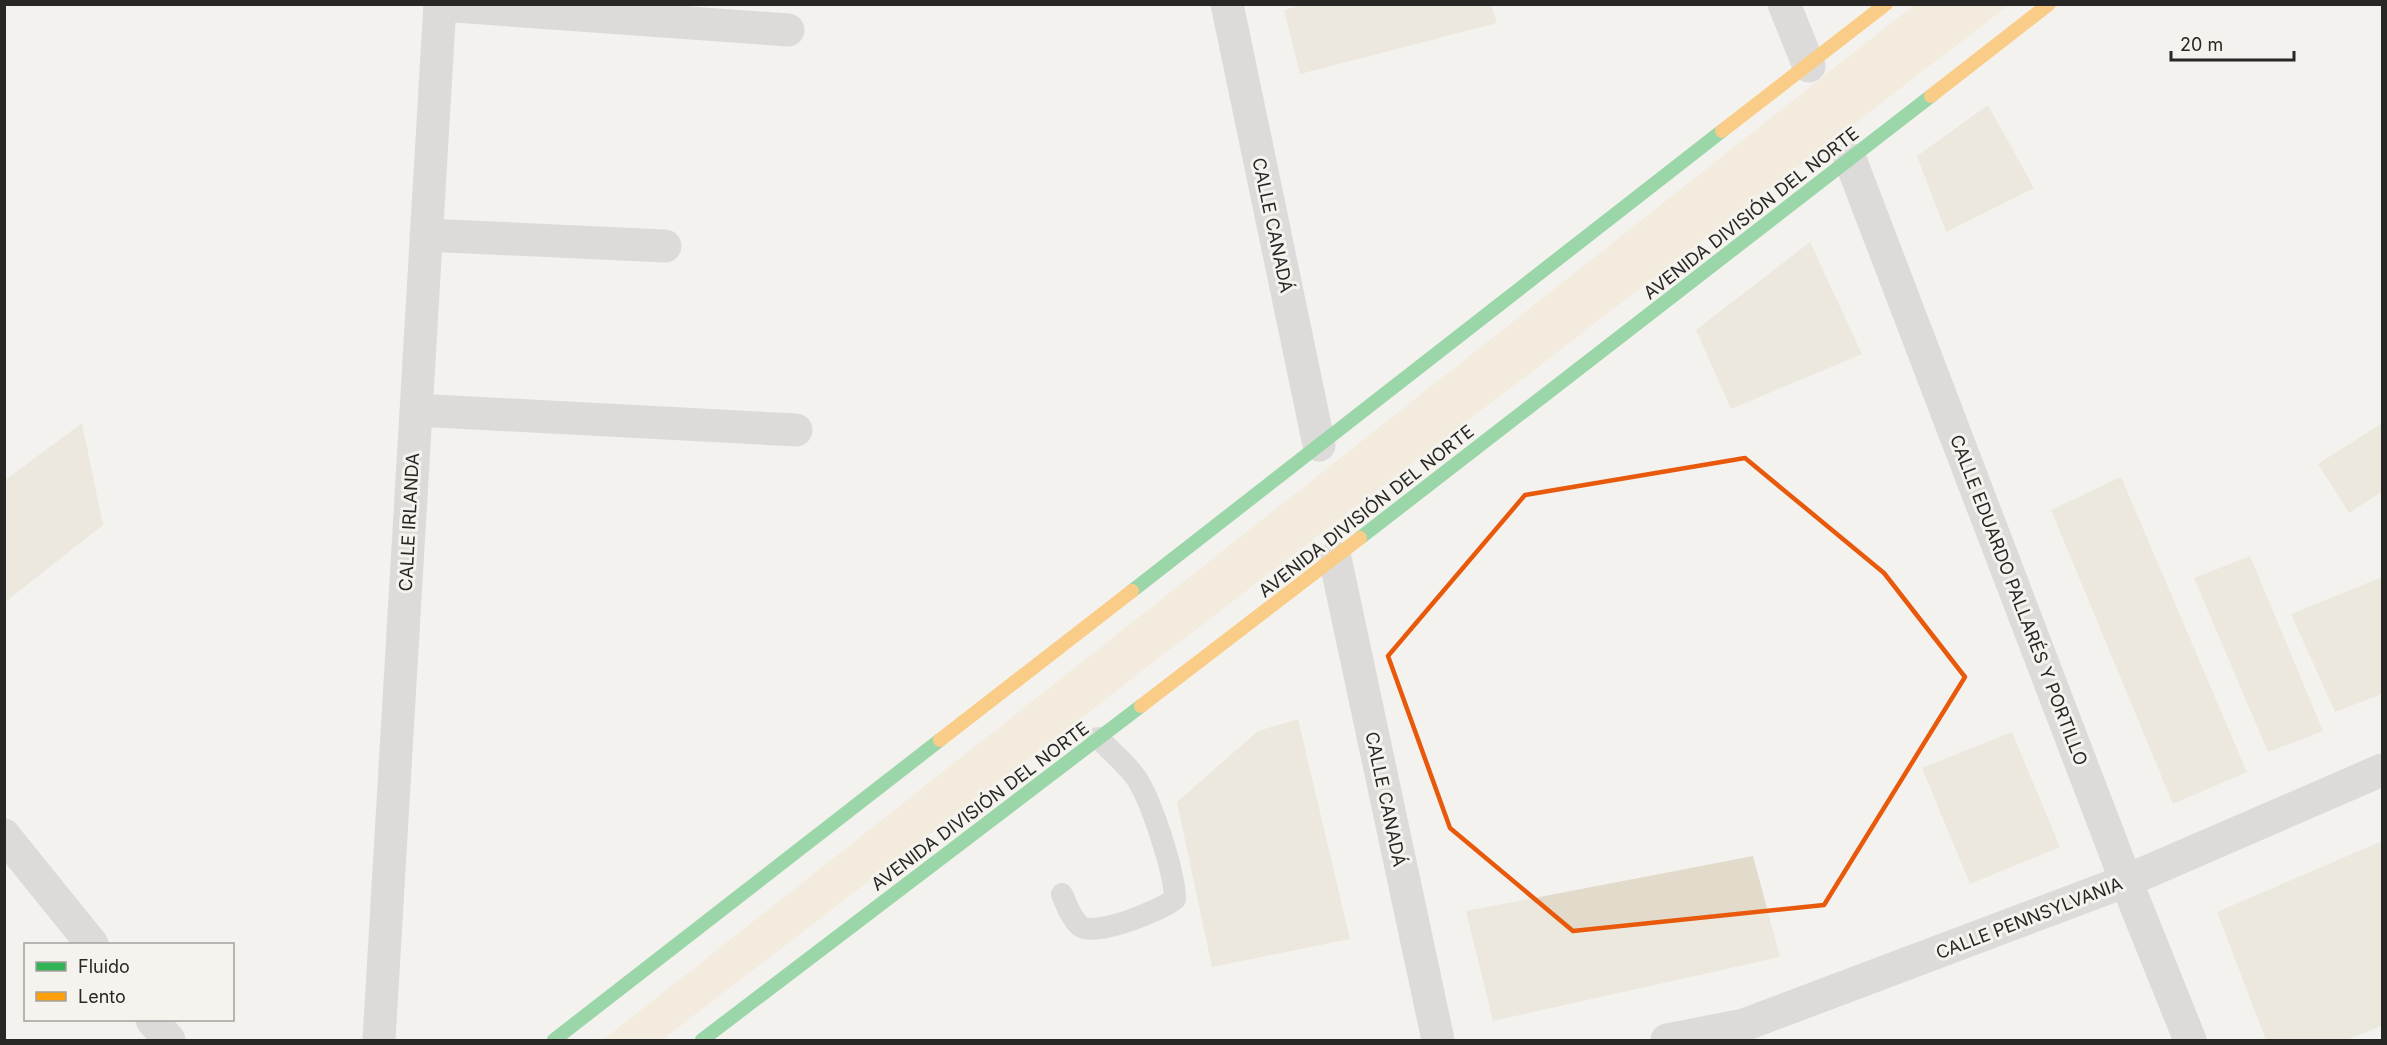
<svg xmlns="http://www.w3.org/2000/svg" width="2387" height="1045" font-family="Inter,sans-serif">
<style>
.green{fill:#f1e4c9}
.building{fill:#e2dbcb}
.lines{fill:none;stroke-linecap:round;stroke-linejoin:round}
.lane{stroke:#c0bfbf;stroke-width:22}
.street{stroke:#c0bfbf;stroke-width:33}
.fast{stroke:#30b455;stroke-width:14}
.slow{stroke:#ff9f0a;stroke-width:14}
.marked{fill:none;stroke:#e8590c;stroke-width:4.5;stroke-linejoin:round}
.labels{text-anchor:middle;dominant-baseline:central;stroke-width:6;stroke-linejoin:round;paint-order:stroke}
.street-label{font-size:18px;fill:#282726;stroke:#f5f3ee}
</style>
<rect width="100%" height="100%" fill="#f4f2ef"/>
<path class="green" d="M1915 4 2009 5 662 1040H603Z"/>
<path class="building" d="M1306 4H1491L1497 23 1300 74 1284 10Z
M1988 105 2034 188 1946 232 1917 156Z
M1810 242 1862 354 1731 409 1696 330Z
M82 423 103 525 4 603V481Z
M2382 423V492L2349 513 2318 464Z
M2121 477 2247 772 2173 804 2051 510Z
M2250 556 2323 731 2268 752 2194 578Z
M2382 577V694L2335 712 2291 614Z
M1298 719 1350 939 1212 967 1177 802 1258 731Z
M2012 732 2060 847 1970 884 1922 768Z
M2382 841V1026L2346 1040H2266L2217 912Z
M1753 856 1780 957 1493 1021 1466 911Z"/>
<g class="lines">
<path class="lane" d="M1062 894C1066 904 1071 918 1080 926 1094 938 1162 910 1175 899 1175 873 1150 795 1134 775 1124 762 1110 750 1098 738"/>
<path class="street" d="M1227 4 1319 445
M1784 4 1809 66
M440 5 788 30
M1850 159 2126 881 2190 1040
M426 235 665 246
M416 410 796 430
M1335 558 1438 1040
M4 835 92 944
M152 1020 169 1040
M379 1040 440 4
M1667 1040 1744 1025 2126 881 2382 770"/>
<path class="fast" d="M1360 538 1931 96
M1132 591 1722 131
M554 1040 940 740
M702 1040 1141 706"/>
<path class="slow" d="M1931 96 2049 4
M1722 131 1886 4
M1141 706 1360 538
M940 740 1132 591"/>
</g>
<path d="M0 0H2387V1045H0ZM1745 458 1884 573 1965 677 1824 905 1573 931 1450 828 1388 656 1525 495Z" fill="#f4f2ef" fill-opacity=".55" fill-rule="evenodd"/>
<path class="marked" d="M1745 458 1884 573 1965 677 1824 905 1573 931 1450 828 1388 656 1525 495Z"/>
<g class="labels">
<g class="street-label">
<text transform="translate(1751 213) rotate(-38)">AVENIDA DIVISIÓN DEL NORTE</text>
<text transform="translate(1273 225) rotate(78)">CALLE CANADÁ</text>
<text transform="translate(1366 511) rotate(-38)">AVENIDA DIVISIÓN DEL NORTE</text>
<text transform="translate(409 522) rotate(-87)">CALLE IRLANDA</text>
<text transform="translate(2019 600) rotate(69)">CALLE EDUARDO PALLARÉS Y PORTILLO</text>
<text transform="translate(1386 799) rotate(78)">CALLE CANADÁ</text>
<text transform="translate(980 806) rotate(-37)">AVENIDA DIVISIÓN DEL NORTE</text>
<text transform="translate(2029 918) rotate(-21)">CALLE PENNSYLVANIA</text>
</g>
</g>
<rect width="2387" height="1045" fill="none" stroke="#282726" stroke-width="12"/>
<rect x="24" y="943" width="210" height="78" fill="#f5f3ee" stroke="#a3a19e" stroke-width="1.5"/>
<rect x="36" y="962" width="30" height="9" fill="#30b455" stroke="#a3a19e" stroke-width="1.5"/>
<text x="78" y="973" font-size="18" fill="#282726">Fluido</text>
<rect x="36" y="992" width="30" height="9" fill="#ff9f0a" stroke="#a3a19e" stroke-width="1.5"/>
<text x="78" y="1003" font-size="18" fill="#282726">Lento</text>
<path d="M2171 51v9h123v-9" fill="none" stroke="#282726" stroke-width="3"/>
<text x="2180" y="51" font-size="18" fill="#282726" stroke="#f5f3ee" stroke-width="4.5" paint-order="stroke">20 m</text>
</svg>
